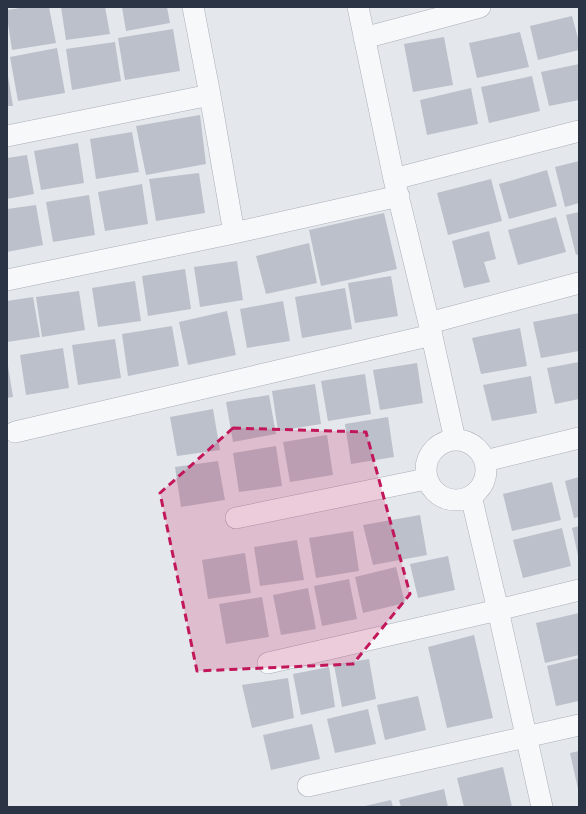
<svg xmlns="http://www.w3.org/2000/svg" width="586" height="814" font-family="'PT Sans Narrow',sans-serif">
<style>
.building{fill:#bbc0ca}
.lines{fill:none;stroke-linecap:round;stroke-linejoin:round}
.minor-casing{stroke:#a9aeb7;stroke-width:22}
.minor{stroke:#f7f8fa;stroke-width:21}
.marked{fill:#c2185b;fill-opacity:0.2;stroke:#c2185b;stroke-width:3;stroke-dasharray:8 5;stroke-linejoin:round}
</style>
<rect width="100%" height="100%" fill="#e4e7ec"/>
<path class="building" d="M26 7H49L56 43 12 50 7 17V10Z
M61 7H105L110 34 66 40Z
M122 7H167L170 23 126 31Z
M572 16 579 42V50L538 60 530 26Z
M173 29 180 71 125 80 118 38Z
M520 32 529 67 477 78 469 43Z
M444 37 453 85 413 92 404 44Z
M115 42 121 81 72 90 66 49Z
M57 48 65 93 18 101 10 57Z
M579 64V100L549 106 541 72Z
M7 76H8L13 106H7Z
M532 76 540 111 489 123 481 87Z
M471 88 478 124 427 135 420 100Z
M200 115 206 164 146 175 136 126Z
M132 132 139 172 96 179 90 139Z
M78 143 84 183 41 190 34 151Z
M27 155 34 194 7 199V158Z
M579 161V203L565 207 555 167Z
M547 170 557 206 509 219 499 184Z
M199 173 205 213 156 221 149 179Z
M491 179 502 221 448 235 437 193Z
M142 184 148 224 105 231 98 192Z
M89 195 95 235 53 242 46 202Z
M36 205 43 245 7 252V209Z
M579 212V254L576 255 566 215Z
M384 213 397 269 321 286 309 230Z
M556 217 566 252 518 265 508 230Z
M489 231 496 259 484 262 490 282 464 288 452 241Z
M309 243 317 283 266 294 256 256Z
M237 261 243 300 200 307 194 267Z
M185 269 191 309 148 316 142 276Z
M391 276 398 316 355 323 348 283Z
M135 281 141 321 98 327 92 288Z
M345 288 352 329 302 338 295 297Z
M79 291 85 330 42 337 36 297Z
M33 297 40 337 7 342V301Z
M283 301 290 341 247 348 240 309Z
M227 311 236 355 188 365 179 322Z
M579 313V351L541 358 533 322Z
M172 326 179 366 128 376 122 334Z
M520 328 527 366 481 374 472 338Z
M115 339 121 378 78 385 72 345Z
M63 348 69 388 26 395 20 355Z
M579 362V399L555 404 547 368Z
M417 363 423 403 380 410 373 370Z
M7 366H8L13 397 7 398Z
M365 374 371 414 328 421 321 381Z
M531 376 537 413 492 421 483 385Z
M315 384 321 424 278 431 272 391Z
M269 395 276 434 233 442 226 402Z
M213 409 220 450 177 456 170 417Z
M388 417 394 457 351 464 345 424Z
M327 435 333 475 290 482 283 442Z
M276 446 282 486 239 492 233 453Z
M218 461 225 500 181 507 175 467Z
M579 477V517L574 518 565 481Z
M552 482 561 520 512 531 503 494Z
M420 515 427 555 373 565 363 525Z
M579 526V556H578L572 528Z
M562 528 571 566 523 578 513 540Z
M353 531 359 571 316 578 309 538Z
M297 540 304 580 260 586 254 547Z
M245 553 251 593 208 599 202 560Z
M448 556 455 590 418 598 410 564Z
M396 567 405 603 363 613 355 577Z
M349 579 357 619 322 626 314 586Z
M308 588 316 629 281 635 273 595Z
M262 597 269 637 226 644 219 604Z
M579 613V655L545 663 536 623Z
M474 635 493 718 447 728 428 647Z
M579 658V701L556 706 547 666Z
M369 659 376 699 342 707 334 665Z
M329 667 335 707 301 715 293 674Z
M288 678 294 718 252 728 242 685Z
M418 696 426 730 385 740 377 705Z
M368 709 376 744 335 753 327 719Z
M312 724 320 759 271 770 263 735Z
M579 751V789H578L570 753Z
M503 767 512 807H464L457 778Z
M444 789 448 807H401L399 800Z
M391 800 393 807H366L365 806Z"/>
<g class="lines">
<defs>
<path id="minor" d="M193 7 210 95 234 233
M358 7 394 179 429 323 455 440
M364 38 480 7
M7 136 210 95
M394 179 579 131
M7 280 234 233 399 196
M429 323 579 283
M15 432 432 335
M426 470a30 30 0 1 1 60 0a30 30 0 1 1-60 0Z
M485 461 579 438
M471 496 498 610 542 807
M236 518 426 479
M268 663 498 610 579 590
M308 786 579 725"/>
</defs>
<use href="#minor" class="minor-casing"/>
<use href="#minor" class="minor"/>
</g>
<path class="marked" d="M233 428 366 432 410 594 353 664 197 671 160 493Z"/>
<rect width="586" height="814" fill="none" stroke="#2b3445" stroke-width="16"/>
</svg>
